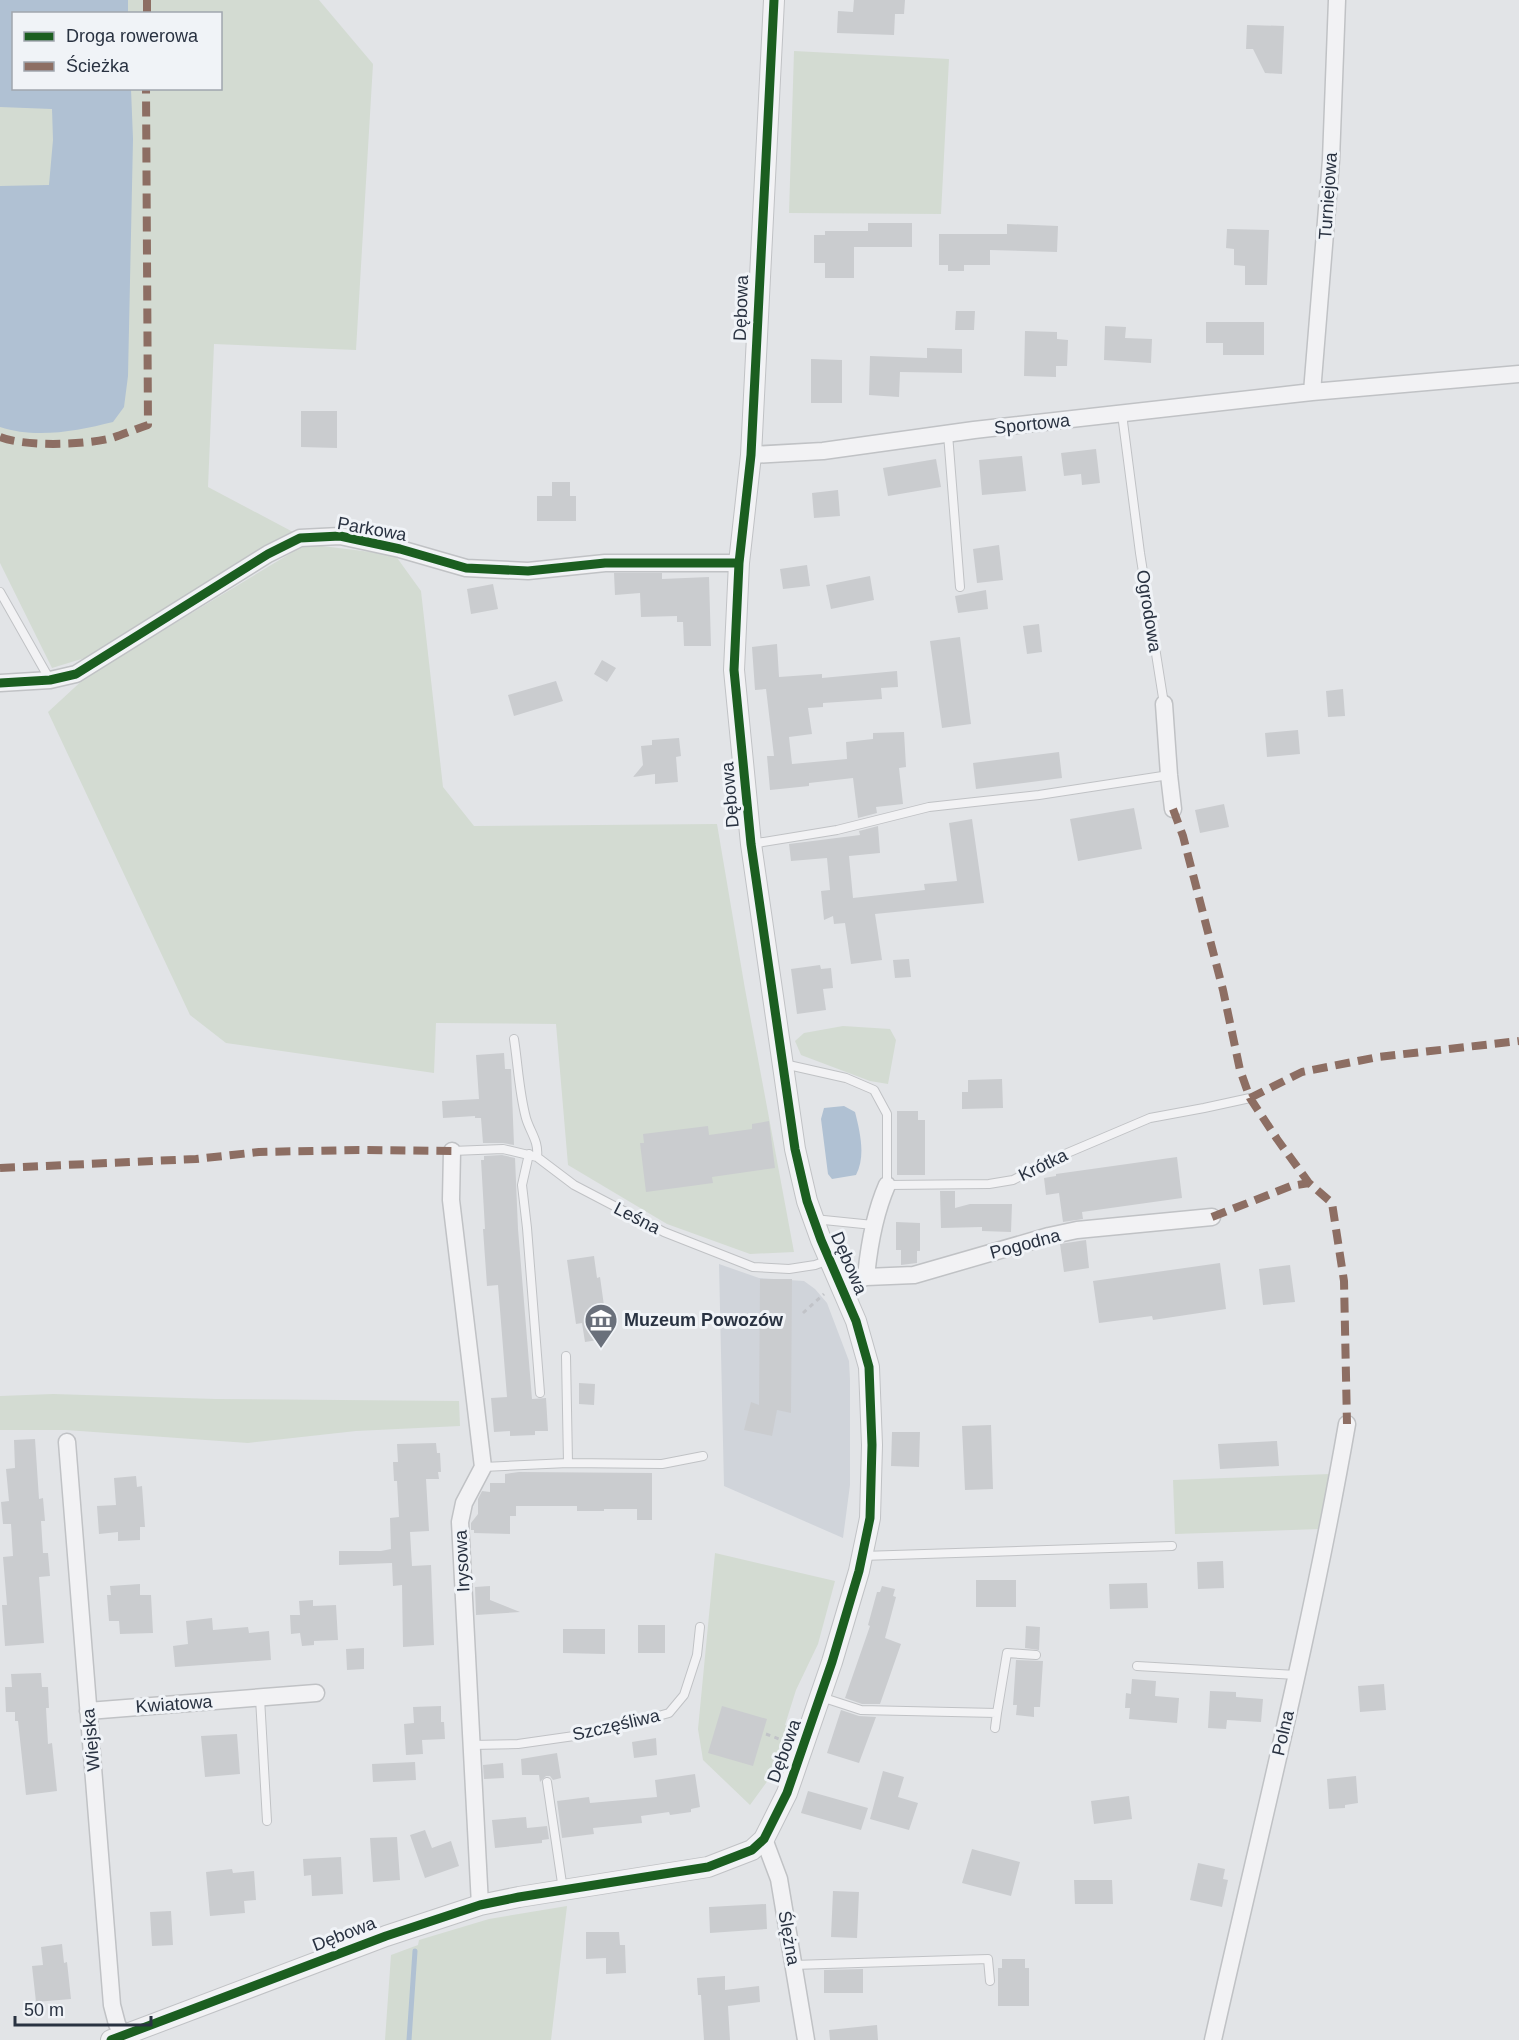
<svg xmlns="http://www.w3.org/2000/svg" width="1519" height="2040" font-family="Helvetica,sans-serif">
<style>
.built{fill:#d0d4da}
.green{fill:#d3dbd2;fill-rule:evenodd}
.water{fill:#b0c1d3}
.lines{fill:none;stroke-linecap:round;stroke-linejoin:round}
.stream{stroke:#b0c1d3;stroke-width:5}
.building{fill:#cacccf}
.service-casing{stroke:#c0c2c5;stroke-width:10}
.minor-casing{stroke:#c0c2c5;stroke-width:19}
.tertiary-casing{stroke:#c0c2c5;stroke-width:22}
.path{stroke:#c1c3c8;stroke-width:3;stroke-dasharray:4.5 4.5;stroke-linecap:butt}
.service{stroke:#f2f2f4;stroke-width:8}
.minor{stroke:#f2f2f4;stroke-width:16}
.tertiary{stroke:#f2f2f4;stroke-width:20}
.quiet{stroke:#8d6e63;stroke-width:8;stroke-dasharray:15 8;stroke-linecap:butt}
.cycleway-casing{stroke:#f0f3f7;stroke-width:13}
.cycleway{stroke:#1b5e20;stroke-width:9}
.labels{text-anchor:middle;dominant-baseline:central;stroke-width:6;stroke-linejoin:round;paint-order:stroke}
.street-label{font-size:18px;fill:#293241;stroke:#f0f3f7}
.poi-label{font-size:18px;font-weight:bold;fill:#293241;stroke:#f0f3f7;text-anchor:start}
</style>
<rect width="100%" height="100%" fill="#e2e4e7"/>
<path class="built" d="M719 1264 759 1278 804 1281 815 1289 827 1303 849 1361 850 1380V1485L843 1538 724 1486Z"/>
<path class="green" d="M0 0H319L373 64 356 350 214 344 208 487 293 532 88 657 52 668 0 563ZM14 14H220V88H14Z
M794 51 949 59 941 214 789 213Z
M306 544 395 555 421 591 443 787 474 826 717 824 745 989 794 1252 750 1254 667 1224 568 1165 556 1024 436 1023 434 1073 226 1043 190 1015 48 712 87 676Z
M843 1026 890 1029 896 1040 888 1084 870 1081 801 1055 795 1041 804 1033Z
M53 1394 216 1399 459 1401 460 1426 356 1431 248 1443 66 1430H0V1396Z
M1330 1474 1320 1529 1175 1534 1173 1480Z
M715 1553 835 1581 818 1644 796 1690 785 1725 792 1728 782 1761 750 1805 703 1760 698 1729Z
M567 1906 551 2040H385L391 1955 418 1945 419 1940 489 1919Z"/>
<path class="water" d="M0 0H128V13L14 14V88L131 89 133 139 128 376 124 407 113 422C77 431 36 439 0 427V186L49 185 53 140 52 109 0 107Z
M844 1106 855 1112C860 1132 866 1156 856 1175L832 1179 828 1174 821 1119 824 1108Z"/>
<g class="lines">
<path class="stream" d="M409 2040 415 1951"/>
</g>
<path class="building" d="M854 0H905L904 14H895L894 35 837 33 838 11 853 12Z
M1247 25 1284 26 1282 74 1265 73 1253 49H1246Z
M868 223H912V247H854V278H825V263H814V235H825V231H868Z
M1007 224 1058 226 1057 252 990 250V265H964V271H948V265H939V234H1007Z
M1227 229 1269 230 1267 285H1245V266L1234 265V249L1226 248Z
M956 311H975L974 330H955Z
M1206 322H1264V355H1223V343H1206Z
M1105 326 1126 327 1125 338 1152 339 1151 363 1104 360Z
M1025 331 1057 332V339L1068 340 1067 366H1056V377L1024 376Z
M927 348 962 349V373L900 372 899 397 869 395 870 356 927 358Z
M811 359 842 360V403H811Z
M301 411H337V448L301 447Z
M1096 449 1100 483 1082 485 1081 474 1064 476 1061 453Z
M1022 456 1026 491 982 495 979 460Z
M936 459 941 487 888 496 883 468Z
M552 482H570V496H576V521H537V496H552Z
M838 490 840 516 814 518 812 493Z
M999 545 1003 580 977 583 973 549Z
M807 565 810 586 783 589 780 569Z
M614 573H662V579L709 577 711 646H684L683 622H677V616L641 617 640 593 615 595Z
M870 576 874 600 831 609 826 585Z
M493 584 498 609 471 614 467 589Z
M986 590 988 609 958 613 955 596Z
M1039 624 1042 652 1027 654 1023 626Z
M960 637 971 724 942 728 930 641Z
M777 644 779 677 822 674V678L897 671 898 687 881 688 882 699 823 703V707L808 708 812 734 789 737 792 764 847 759 846 742 873 739V733L904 732 906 767 899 768 903 804 876 807 877 813 858 818 853 778 809 783V786L770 790 767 756H774L766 689 755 690 752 647Z
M602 660 616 668 607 682 594 674Z
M556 681 563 701 514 716 508 695Z
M1343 689 1345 716 1328 717 1326 691Z
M1298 730 1300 754 1267 757 1265 733Z
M679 738 681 756 676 757 678 782 655 784V774L633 777 643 765 641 746 652 745V740Z
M1059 752 1062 778 976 789 973 763Z
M1224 804 1229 827 1200 833 1195 810Z
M1134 808 1142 849 1078 861 1070 819Z
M972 819 984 903 875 914 882 960 851 964 845 923 834 924 833 916 824 920 821 891 830 890 827 858 791 861 789 844 860 835 859 831 878 826 880 853 849 856 853 898 925 890 924 884 957 881 949 823Z
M909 959 911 977 895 978 893 960Z
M820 965 821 969 831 968 833 988 823 989 826 1010 797 1014 791 969Z
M504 1053 505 1069H511L514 1145 503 1143H483L481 1118H475V1116L443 1118 442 1101 479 1099 476 1055Z
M1002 1079 1003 1108 962 1109V1092H968V1080Z
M897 1111H918V1120H925V1175H897Z
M769 1121 775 1168 712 1177 713 1183 646 1192 640 1143H644L643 1134 708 1126 709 1135 752 1129V1124Z
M502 1155 515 1158 518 1229 532 1399 546 1398 548 1431H535V1435L510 1436V1431L494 1432 491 1398 507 1397 498 1285 487 1286 483 1229H485L481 1160H484V1156Z
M1177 1157 1182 1198 1082 1212 1083 1219 1063 1222 1059 1193 1046 1195 1044 1178 1056 1176V1174Z
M940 1191H955V1208L970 1204H1012L1011 1232 982 1231V1227L941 1228Z
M896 1222 920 1223V1251H917V1263L901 1265V1250H896Z
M1086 1240 1089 1268 1064 1272 1060 1244Z
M594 1256 597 1278 600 1277 606 1320 601 1321 604 1339 585 1342 582 1323 576 1324 567 1260Z
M1220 1263 1226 1309 1153 1320 1152 1316 1099 1323 1093 1281Z
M1290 1265 1295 1302 1263 1305 1259 1269Z
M760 1279H792L791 1413 777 1410 772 1436 744 1430 751 1402 759 1405Z
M579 1383 595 1384 594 1405 579 1404Z
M991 1425 993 1489 965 1490 962 1426Z
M892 1432H920L919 1467 891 1466Z
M35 1439 39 1499 43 1498 45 1521H41L43 1553H48L50 1576 39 1577 44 1643 5 1646 2 1605H7L3 1557 13 1556 11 1524H3L1 1502 9 1501 6 1469 15 1468 14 1440Z
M1277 1441 1279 1466 1220 1469 1218 1444Z
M436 1443 437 1453H440L441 1472H438L439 1479H426L429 1531 410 1532 412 1566 431 1565 434 1645 403 1647 402 1585 393 1586 392 1563 339 1565V1551H381L391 1549 390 1518 399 1517 397 1481H394L393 1462H398L397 1444Z
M519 1472 652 1473V1520H637V1509H604V1511H577V1506H516V1516H510V1534L474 1533V1530H471V1523L478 1514V1499L482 1491 490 1492V1483H505V1474Z
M136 1476 137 1487 142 1486 145 1527H140V1540L118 1541V1532L99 1534 97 1506 116 1505 114 1478Z
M1223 1561 1224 1588 1198 1589 1197 1562Z
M976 1580H1016V1607H976Z
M1147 1583 1148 1608 1110 1609 1109 1584Z
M140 1584V1595H151L153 1633 120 1634 119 1621H109L107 1595H111L110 1586Z
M490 1586V1600L520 1612 476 1615 475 1587Z
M882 1586 895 1589 893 1596 896 1597 885 1638 901 1644 880 1704H862L845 1698 870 1626 868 1625 877 1592H880Z
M313 1600V1606L336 1605 338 1640 314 1641V1645L302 1646 300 1633 291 1634 290 1615H300L299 1601Z
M212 1618 213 1630 248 1627 249 1633 269 1631 271 1660 175 1667 173 1646 188 1644 186 1621Z
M638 1625H665V1653H638Z
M1026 1626 1040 1627 1039 1650 1025 1648Z
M563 1629H605V1654L563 1653Z
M364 1648V1669L347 1670 346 1649Z
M1016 1660 1043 1661 1040 1707H1034V1717L1016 1715 1017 1705H1013Z
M41 1673 42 1687H48L49 1708H46L48 1744 52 1743 57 1791 26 1795 18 1721H15V1712H6L5 1687H12L11 1674Z
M1132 1679 1156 1681 1155 1696 1179 1698 1177 1723 1129 1719 1130 1708H1125L1126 1693 1131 1694Z
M1384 1684 1386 1710 1360 1712 1358 1686Z
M1210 1691 1236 1692V1697L1263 1699 1261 1722 1227 1720 1226 1729 1208 1728Z
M441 1706V1722H444L445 1739 422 1740 423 1754 406 1755 404 1724 414 1723 413 1707Z
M722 1706 767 1719 753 1766 708 1753Z
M841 1710 859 1716 876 1717 859 1763 827 1753Z
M237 1734 240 1774 205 1777 201 1736Z
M656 1738 657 1755 634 1758 632 1742Z
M557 1753 561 1778 553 1780 550 1776H546L540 1782 539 1775H522L521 1759Z
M415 1762 416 1780 373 1782 372 1764Z
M503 1763 504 1778 484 1779 483 1765Z
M883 1771 904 1777 898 1797 918 1803 909 1830 870 1819Z
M695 1774 700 1807 691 1809V1812L670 1815 669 1812 641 1816 642 1823 593 1828 594 1834 562 1838 557 1801 589 1797 590 1803 657 1797 655 1780Z
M1356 1776 1358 1803 1345 1805V1808L1329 1809 1327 1779Z
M808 1791 868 1808 861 1830 801 1813Z
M1129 1796 1132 1819 1094 1824 1091 1801Z
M526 1817 527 1828 547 1826 549 1839 542 1840V1843L495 1848 492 1820Z
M425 1830 432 1848 451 1841 459 1866 425 1878 410 1835Z
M397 1837 400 1880 373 1882 370 1838Z
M972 1849 1020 1862 1011 1896 962 1883Z
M341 1857 343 1894 312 1896 311 1875 304 1876 303 1859Z
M1198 1863 1225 1869 1223 1879 1228 1880 1222 1907 1190 1900Z
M232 1869 233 1873 254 1871 256 1900 244 1901 245 1913 210 1916 206 1872Z
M1074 1880H1112L1113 1904H1075Z
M833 1891 859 1892 857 1938 831 1937Z
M766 1904 767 1929 710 1933 709 1907Z
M171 1911 173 1945 152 1946 150 1912Z
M586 1932H619L620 1945H625L626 1973 606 1974V1958L586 1959Z
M62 1944 64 1963 67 1962 71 1999 36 2002 32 1966 43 1965 41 1947Z
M1002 1959H1025V1968H1029V2006H998V1968H1002Z
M863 1969V1993H824V1970Z
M725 1976V1990L759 1986 760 2002 728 2006 730 2040H704L701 1995H698L697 1978Z
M877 2025 878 2040H830L829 2030Z"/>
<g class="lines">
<defs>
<path id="service" d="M1122 414 1140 553 1164 704
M948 434 960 587
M0 592 50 680
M751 844 837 830 929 807 1039 795 1169 775
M514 1039C518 1065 519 1092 526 1118 530 1132 539 1141 537 1157
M784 1064 846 1078 874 1090 887 1114V1185L989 1184 1013 1180 1058 1157 1150 1118 1204 1108 1250 1098
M452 1151 503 1149 537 1157 574 1185 664 1232 753 1267 789 1269 815 1265 829 1260
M529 1154 522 1185 527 1228 540 1393
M814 1219 873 1225
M566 1356 568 1463
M483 1467 568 1463 662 1464 703 1456
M862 1556 1172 1546
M1137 1666 1296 1675
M821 1697 861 1710 997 1713 1007 1653 1036 1655
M260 1698 267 1821
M995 1728 997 1713
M471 1745 518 1744 602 1732 669 1713 684 1695 697 1655 700 1627
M547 1782 563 1890
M793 1965 988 1959 990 1981"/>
<path id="minor" d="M1312 392 1331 160 1337 0
M751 455 823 451 974 430 1312 392 1519 374
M0 683 50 680 76 674 268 554 300 538 340 536 400 549 466 568 528 571 605 563H739
M1164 704 1169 775 1173 809
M452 1151 451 1200 483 1467 464 1503 460 1522 480 1905
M866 1277C869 1245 874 1215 887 1185
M841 1286 866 1277 914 1275 1049 1236 1077 1230 1212 1217
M67 1442 112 2005 117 2024 123 2036
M88 1711 316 1693
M764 1839 779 1879 806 2040
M1213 2040C1259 1835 1311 1631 1347 1424"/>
<path id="tertiary" d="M111 2040 386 1936 480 1905 519 1897 708 1867 752 1850 764 1839 787 1793 832 1662 859 1571 870 1518 872 1445 869 1367 856 1321 821 1240 807 1201 795 1149 751 844 734 670 739 563 751 455 774 0"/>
</defs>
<use href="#service" class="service-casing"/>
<use href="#minor" class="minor-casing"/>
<use href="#tertiary" class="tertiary-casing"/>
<path class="path" d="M803 1313 824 1294
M766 1734 787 1742"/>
<use href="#service" class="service"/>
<use href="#minor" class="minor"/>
<use href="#tertiary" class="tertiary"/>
<path class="quiet" d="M147 14V0
M0 437C24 447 86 445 112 438 124 434 136 429 148 425L146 88
M1173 809 1183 836 1223 990 1240 1070 1250 1098 1277 1139 1309 1183 1332 1203 1344 1281 1347 1424
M1250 1098 1302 1072 1378 1057 1519 1041
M0 1168 196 1159 259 1152 359 1150 452 1151
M1212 1217 1291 1186 1309 1183"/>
<defs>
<path id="cycleway" d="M0 683 50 680 76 674 268 554 300 538 340 536 400 549 466 568 528 571 605 563H739
M111 2040 386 1936 480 1905 519 1897 708 1867 752 1850 764 1839 787 1793 832 1662 859 1571 870 1518 872 1445 869 1367 856 1321 821 1240 807 1201 795 1149 751 844 734 670 739 563 751 455 774 0"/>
</defs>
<use href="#cycleway" class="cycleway-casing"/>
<use href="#cycleway" class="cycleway"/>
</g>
<defs>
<symbol id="museum-pin" viewBox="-11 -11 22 30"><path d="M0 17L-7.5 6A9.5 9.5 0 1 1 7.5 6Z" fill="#6a707b" stroke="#f0f3f7"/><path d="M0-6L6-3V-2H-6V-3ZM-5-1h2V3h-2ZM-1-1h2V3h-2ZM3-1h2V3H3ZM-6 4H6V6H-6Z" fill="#fff"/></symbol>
</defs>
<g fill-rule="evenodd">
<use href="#museum-pin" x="582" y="1301" width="38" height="52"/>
</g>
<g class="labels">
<g class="street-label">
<text transform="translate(1328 196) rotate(-86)">Turniejowa</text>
<text transform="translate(741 308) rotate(-88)">Dębowa</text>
<text transform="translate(1032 424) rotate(-6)">Sportowa</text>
<text transform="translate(372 529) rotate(10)">Parkowa</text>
<text transform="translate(1149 611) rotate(81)">Ogrodowa</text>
<text transform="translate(730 795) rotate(-95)">Dębowa</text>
<text transform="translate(1043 1165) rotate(-26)">Krótka</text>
<text transform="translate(637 1218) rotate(27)">Leśna</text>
<text transform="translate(1025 1244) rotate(-15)">Pogodna</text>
<text transform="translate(849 1263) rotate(67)">Dębowa</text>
<text transform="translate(462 1561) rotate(-93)">Irysowa</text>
<text transform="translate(174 1704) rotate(-4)">Kwiatowa</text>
<text transform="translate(616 1725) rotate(-13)">Szczęśliwa</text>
<text transform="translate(1283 1733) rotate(-77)">Polna</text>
<text transform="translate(91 1740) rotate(-95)">Wiejska</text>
<text transform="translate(784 1751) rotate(-70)">Dębowa</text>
<text transform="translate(344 1934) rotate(-21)">Dębowa</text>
<text transform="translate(789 1938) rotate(80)">Ślężna</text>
</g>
<g class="poi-label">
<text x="624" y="1320">Muzeum Powozów</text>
</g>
</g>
<rect x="12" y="12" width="210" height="78" fill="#f0f3f7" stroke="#a0a6ae" stroke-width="1.5"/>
<rect x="24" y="32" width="30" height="9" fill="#1b5e20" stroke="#a0a6ae" stroke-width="1.5"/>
<text x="66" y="42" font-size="18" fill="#293241">Droga rowerowa</text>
<rect x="24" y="62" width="30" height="9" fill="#8d6e63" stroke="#a0a6ae" stroke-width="1.5"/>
<text x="66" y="72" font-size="18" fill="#293241">Ścieżka</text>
<path d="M15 2016v9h136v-9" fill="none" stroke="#293241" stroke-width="3"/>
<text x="24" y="2016" font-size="18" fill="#293241" stroke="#f0f3f7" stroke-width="4.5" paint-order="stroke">50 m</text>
</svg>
